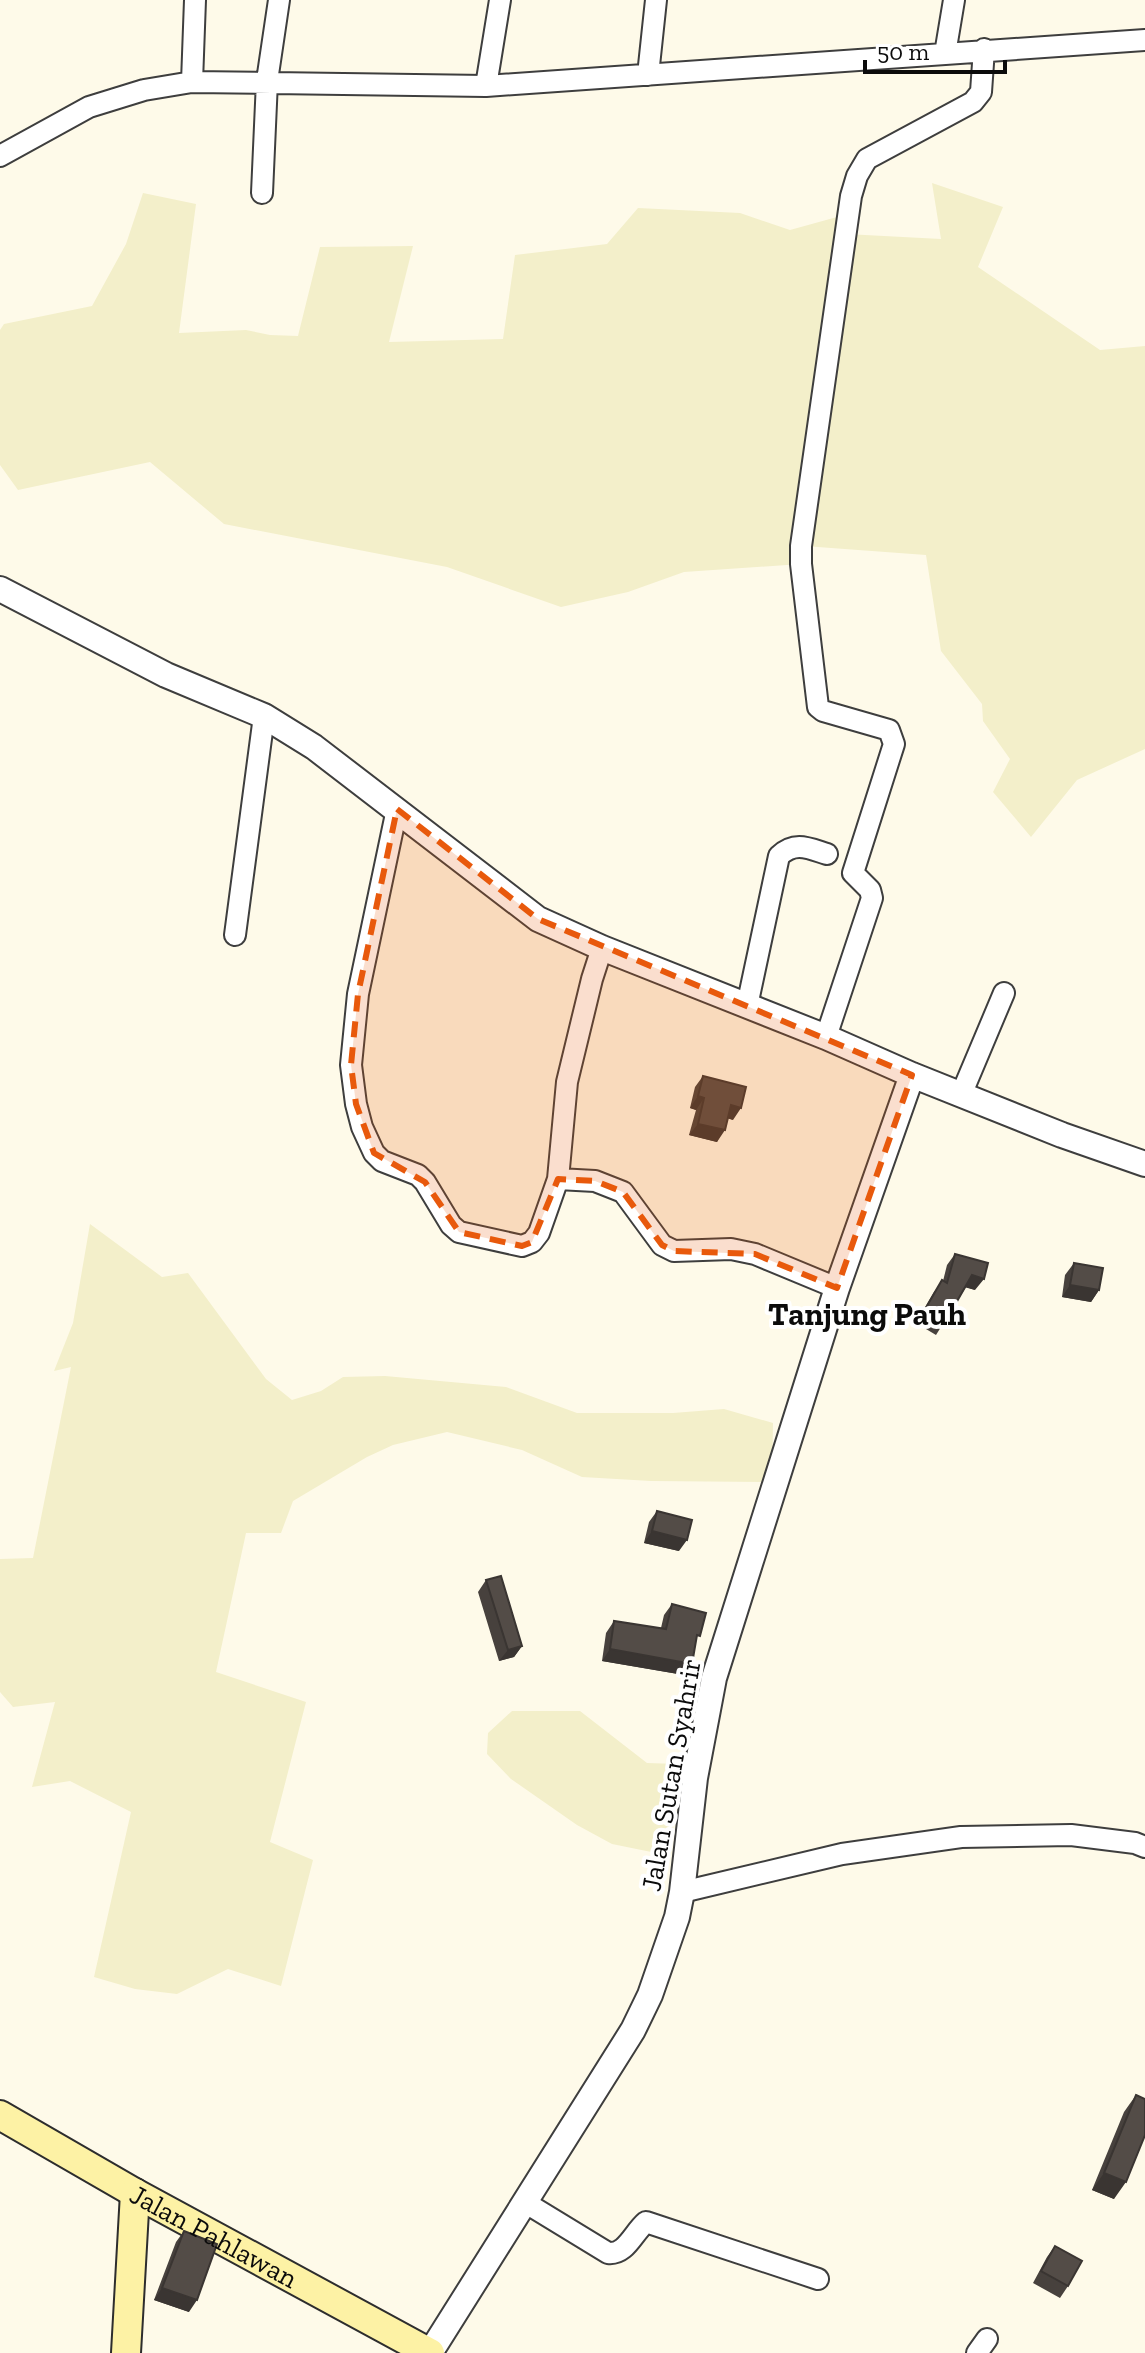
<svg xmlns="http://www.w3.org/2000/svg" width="1145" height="2353" font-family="'Zilla Slab',serif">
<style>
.farmland{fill:#f3efca}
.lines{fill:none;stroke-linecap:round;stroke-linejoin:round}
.minor-casing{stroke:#3e3e3e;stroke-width:24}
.tertiary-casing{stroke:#3e3e3e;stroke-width:28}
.secondary-casing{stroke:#2d2d2d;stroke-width:32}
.minor{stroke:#fff;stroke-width:20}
.tertiary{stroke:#fff;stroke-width:24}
.secondary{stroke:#fdf2a5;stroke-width:28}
.wall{fill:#47413d}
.shaded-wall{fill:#3a3532}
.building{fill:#534c47;stroke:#3a3532;stroke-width:2}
.marked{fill:#e8590c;fill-opacity:0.2;stroke:#e8590c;stroke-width:6;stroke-dasharray:16 10;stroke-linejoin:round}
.labels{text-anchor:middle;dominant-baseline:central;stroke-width:8;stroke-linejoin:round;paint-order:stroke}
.street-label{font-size:28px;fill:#0b0b0b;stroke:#fff}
.quarter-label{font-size:32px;font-weight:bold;fill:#0b0b0b;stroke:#fff}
</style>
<rect width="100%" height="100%" fill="#fefae9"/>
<path class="farmland" d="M932 183 1003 207 978 267 1100 350 1145 346V749L1077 780 1031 837 993 792 1010 759 983 721 982 704 941 651 926 555 804 546 801 564 684 572 628 592 561 607 447 567 224 524 150 462 18 490 0 465V330L4 324 92 306 126 244 143 193 196 204 179 333 246 330 270 335 298 336 320 247 413 246 389 342 503 339 515 255 607 244 638 208 740 213 790 230 837 217 846 234 941 239Z
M90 1224 162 1277 188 1273 266 1379 292 1400 321 1391 343 1377 385 1376 506 1387 577 1413H673L724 1409 773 1423 772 1482 651 1481 582 1477 522 1450 447 1432 393 1445 367 1457 293 1501 281 1533H246L216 1672 306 1702 270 1842 313 1860 281 1986 228 1969 177 1994 135 1989 94 1977 131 1812 70 1781 32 1787 55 1702 13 1707 0 1692V1559L33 1558 71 1367 54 1371 73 1323Z
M512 1711H580L647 1763 678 1764 671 1856 612 1844 577 1825 511 1779 487 1754 488 1733Z"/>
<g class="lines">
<defs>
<path id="minor" d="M945 54 954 0
M648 75 656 0
M192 82 195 0
M486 86 500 0
M0 156 89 107 144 90 192 82 486 86 1145 40
M262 193 267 81 279 0
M397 809 358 994 351 1065 356 1104 362 1127 374 1153 382 1161 418 1175 425 1182 451 1225 459 1232 522 1246 532 1242 539 1233 558 1179 567 1082 592 979 602 948
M235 935 264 716
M747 1006 779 856C795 841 808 848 827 854
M826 1037 872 898 870 890 853 873 894 744 889 730 823 711 818 707 801 564V546L851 196 857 176 867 159 973 102 981 92 984 49
M961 1095 1004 993
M558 1179 595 1181 623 1192 662 1245 674 1251 731 1249 755 1254 837 1288
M682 1892 842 1854 961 1837 1071 1835 1135 1843 1145 1847
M526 2203 608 2253C626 2255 633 2233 646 2222L818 2279
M977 2353 987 2339"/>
<path id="tertiary" d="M0 589 166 675 264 716 314 747 538 919 602 948 826 1037 912 1075 1062 1135 1145 1164
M430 2353 633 2030 650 1995 677 1917 682 1892 695 1778 714 1678 837 1288 912 1075"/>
<g id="secondary">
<path id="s1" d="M0 2115 135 2193 430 2353"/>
<path d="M126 2353 135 2193"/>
</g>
</defs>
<use href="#minor" class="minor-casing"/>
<use href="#tertiary" class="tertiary-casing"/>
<use href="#secondary" class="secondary-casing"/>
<use href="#minor" class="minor"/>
<use href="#tertiary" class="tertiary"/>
<use href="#secondary" class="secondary"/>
</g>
<path class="wall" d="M703 1076 733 1120 728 1118 717 1142 689 1135 696 1110 690 1108 695 1087Z
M955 1254 975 1290 966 1287 936 1335 916 1323 934 1292 943 1281 947 1265Z
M1074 1263 1099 1290 1091 1302 1062 1297 1065 1275Z
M657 1511 679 1551 644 1543 649 1522Z
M486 1580 522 1646 514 1657 499 1661 478 1592Z
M672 1604 696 1642 692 1664 684 1675 602 1661 606 1633 614 1621 661 1628 664 1615Z
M1136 2095 1114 2199 1092 2190 1124 2112Z
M184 2231 189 2312 154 2300 176 2242Z
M1055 2246 1068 2286 1060 2298 1033 2283 1047 2257Z"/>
<path class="shaded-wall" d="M698 1096 704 1098 696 1110 690 1108Z
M731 1105 741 1108 733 1120 723 1117Z
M698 1124 725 1130 717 1142 689 1135Z
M972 1275 984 1279 975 1290 964 1287Z
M1070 1285 1099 1290 1091 1302 1062 1297Z
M652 1531 687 1540 679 1551 644 1543Z
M522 1646 514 1657 499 1661 508 1650Z
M610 1649 692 1664 684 1675 602 1661Z
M1104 2173 1126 2182 1114 2199 1092 2190Z
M162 2288 197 2300 189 2312 154 2300Z"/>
<path class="building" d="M703 1076 746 1087 741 1108 731 1105 725 1130 698 1124 704 1098 698 1096Z
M955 1254 988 1263 984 1279 972 1275 944 1324 924 1311 942 1280 947 1283Z
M1074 1263 1103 1268 1099 1290 1070 1285Z
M657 1511 692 1520 687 1540 652 1531Z
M501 1576 522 1646 508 1650 486 1580Z
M672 1604 706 1613 700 1636 697 1635 692 1664 610 1649 614 1621 666 1629Z
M1136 2095 1145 2099V2135L1126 2182 1104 2173Z
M184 2231 217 2244 197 2300 162 2288Z
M1055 2246 1082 2261 1068 2286 1041 2271Z"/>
<path class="marked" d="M397 809 538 919 912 1075 837 1288 755 1254 674 1251 662 1245 623 1192 595 1181 558 1179 532 1242 522 1246 459 1232 425 1182 374 1153 356 1104 351 1065 358 994Z"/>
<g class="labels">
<g class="street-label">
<text transform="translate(671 1775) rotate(-80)">Jalan Sutan Syahrir</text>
<text stroke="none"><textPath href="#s1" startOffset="246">Jalan Pahlawan</textPath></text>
</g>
<g class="quarter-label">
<text x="867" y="1314">Tanjung Pauh</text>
</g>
</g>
<path d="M865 60v12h140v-12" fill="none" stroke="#0b0b0b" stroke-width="4"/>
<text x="877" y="60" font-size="24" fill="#0b0b0b" stroke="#ffffff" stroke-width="6" paint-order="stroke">50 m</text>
</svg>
